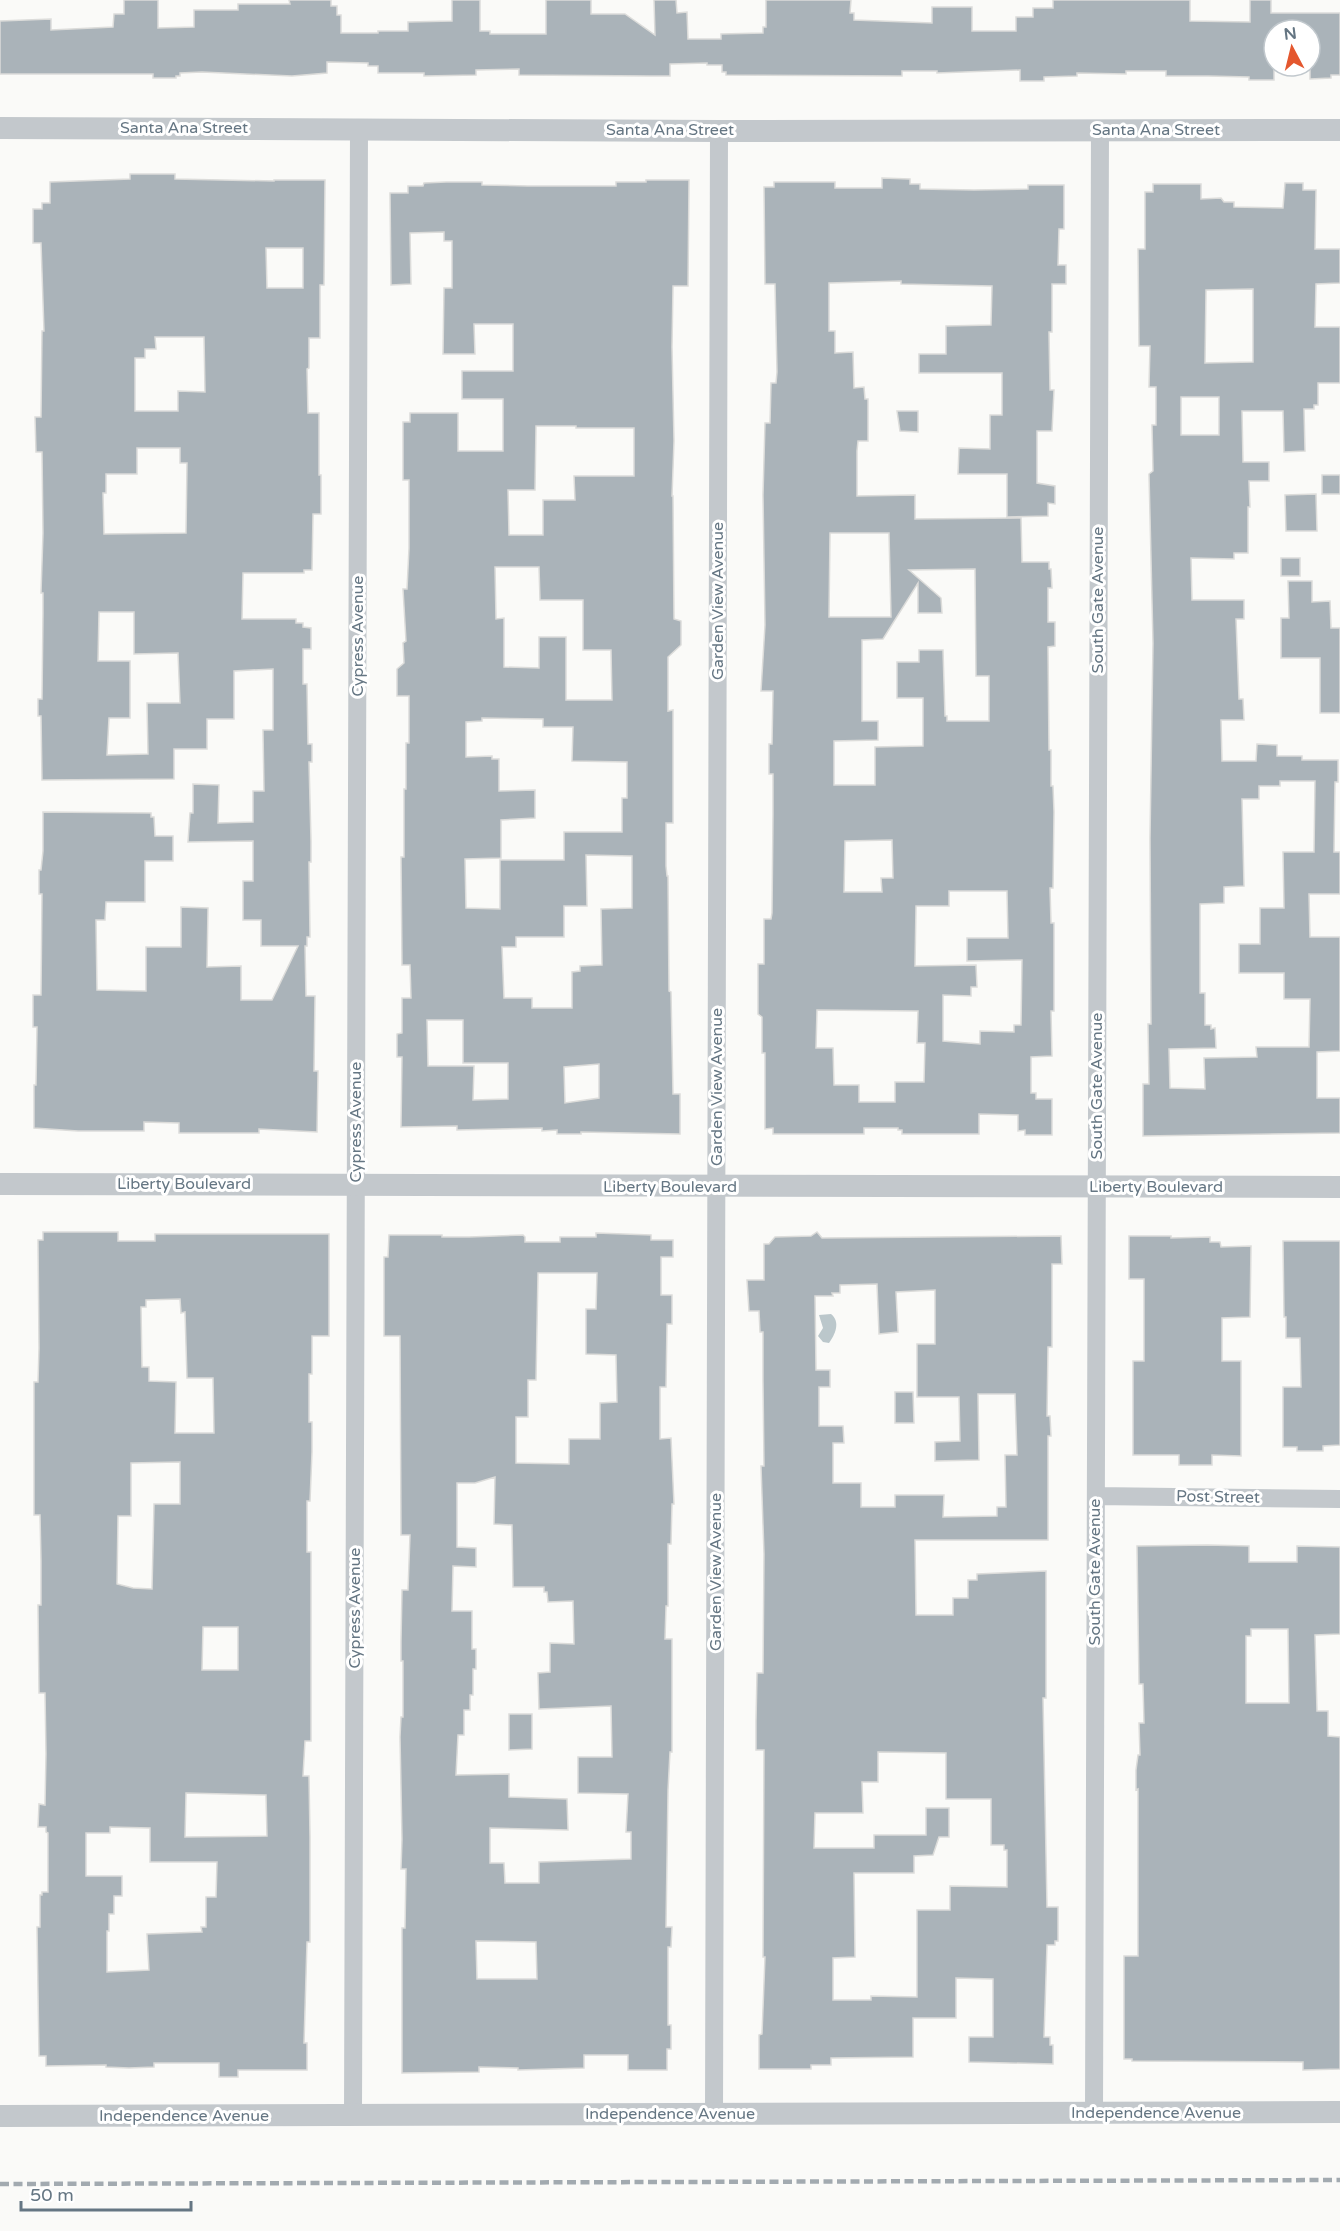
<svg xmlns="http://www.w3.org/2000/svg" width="1340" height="2231" font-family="'Varela Round',sans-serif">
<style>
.water{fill:#bbc7cb}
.building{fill:#aab3b9;stroke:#dcdcda;stroke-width:1.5;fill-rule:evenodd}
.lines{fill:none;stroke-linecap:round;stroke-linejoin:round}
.minor{stroke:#c3c8cc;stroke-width:18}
.tertiary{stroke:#c3c8cc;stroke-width:22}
.rail{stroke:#a2aab0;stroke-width:4.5;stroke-dasharray:9 4.5;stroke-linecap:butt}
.labels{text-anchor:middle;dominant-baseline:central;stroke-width:6;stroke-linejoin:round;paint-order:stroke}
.street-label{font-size:16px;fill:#657683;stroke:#fff}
</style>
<rect width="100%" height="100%" fill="#fafaf8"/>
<path class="water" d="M831 1314C841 1322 835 1335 829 1343L823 1342 818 1336 823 1328 819 1315Z"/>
<path class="building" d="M124 0H158V28L194 27V10H238V4H290L289 0H331V6H337V15H341V33H378V31H408V22L452 21V0H480V31H490V34H546V0H591V14H625L655 35 654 0H676L677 13 687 12 688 39H721V34L763 33V27H766V0H851L850 13H854V20L932 23V7H972V31H1016V17H1033V8H1053V0H1190V21L1250 22V0H1271V13H1340V75H1331V78L1310 79V30H1274V80H1249V77L1208 76H1166V71H1126V74L1077 73V76L1044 77V81H1020V70L937 73V71H902V76L726 75V72H722V65H707V63L670 64V76H650L519 75V69L476 70V75L424 76V73H378V66H368V63L327 62V73L292 76 202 72 180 73V76H176V78H153V74H0V21L51 19V30L113 27 114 14H124Z
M130 174H175V179L274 181V180H325L324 285H320V338H309V368L307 369 308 413H319V475H321V514H313L312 570H304V573H243L242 619H296V623H303V627L311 628V649H303V684H307L308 744H312V762H309L311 841V862H309L310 937H307V946H305L306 996H315L314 1071H318L317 1132 259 1129V1133H179V1123L144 1122V1131H78L34 1128V1085H36L37 1027H33V995H41L42 894H39V870H41L43 851V812L151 813V817H154L155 836H173V861H145V902H106L105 920H96L97 990 146 991V947H181V907L208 908 207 967 241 966V1000H272L298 946H261V920H243V881H253V841L188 842 190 813H193V784L219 785 218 823 253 822V791H264L263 730H273V669L234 671V719H207V749H174V779L42 780 41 716H38V699H42L43 613V593H41L43 533 42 452H36L35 417H41L42 331H44L41 243H33V209H42V203H50V182L130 179ZM266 248H303V288H267ZM155 337H204L205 392 178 391V411H135V358H145V349H156ZM137 448H180V463H187L186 533 104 534 103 493H106V474H137ZM99 612H134V654L178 653 180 703H147L148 754 107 755 109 718H130V661H98Z
M882 178 910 179V184H920V189L974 190 1028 189V185H1064V229H1059L1058 265H1066V284H1052V332H1049L1050 390H1054L1052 431H1037V483L1055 486V504L1048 503V516L1007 517V474H958L959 448 990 449V415H1002V373H919V354H946V326L991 325 992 286 901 284V281L829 283V331H835V353L853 352 854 388 864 387 865 399H868V441H858L857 451V496L915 495V519L1021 518 1022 562H1049V569H1051L1052 588H1048V622H1055V646L1048 647 1049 750H1051V786H1053L1054 812 1053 888H1050L1051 923H1054V1011H1051L1052 1056 1031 1057V1093H1036V1099H1052V1135H1025V1130L1018 1131V1115L979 1114V1134H902V1130H898V1128H864V1134H773V1128L765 1129V1053H762V1017L758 1014V964H764V919H771L772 913 773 814V774H769V744H772L773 691H761L765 625 763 495 765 423H770L771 383H776L777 372 775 284H765L764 187H774V182H835V188H882ZM830 533H889L891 617H829ZM975 569 976 676H989V721H947V716H945L943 650H919V662H897V698H923V746L875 747V785H834V741L878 740V721H862V640L883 639 918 583V613H942L941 598 909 570ZM892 840 893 878H881L882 892H844L845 841ZM949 891H1007L1008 938H967V961L1022 960 1021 1025H1014V1032L980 1031V1044L943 1041V995L971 996V987H977L976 965 915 966 916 906H949ZM817 1010 918 1011 917 1043H925L924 1082H895V1102H859V1085H834L833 1048H816Z
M646 180H689L688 286H673L672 347 674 441 672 496H673L674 619 681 621V645L668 657V711L673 710V823H666V866L667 876H668L669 991 671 992 673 1094H680V1134L581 1132V1134H557V1130L542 1131V1128L457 1130V1126L401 1127 402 1057H397V1034L402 1033V998H411L410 965H402L401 857H404V789H406V743H409V696H397V669L404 663 403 643 406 641 403 589H407L409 548V480H403V422H410V413H458V451H503V399H462V371H513V324H474L475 354H443L444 288H452V241H444V232L410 233 411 284 391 285 390 193H408V186H423L424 183 446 182H482V185L528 186H616V182H646ZM536 426H576V428H634V476H574L575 500H543V535H509L508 490H535ZM495 567H539L540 600H583V650H611L612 700H566V637H539V668L504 667V618L496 619ZM482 718 543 719V727H573L572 761 627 762V798H622V832H564V860H500V909L466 908 465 859 501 858V820L535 818V790L499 791V759H492V756L466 757V722L482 721ZM586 855 632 856V908L601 909 602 965 580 966V971L572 972V1008H532V998H504L502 947H516V937H564V906H587ZM427 1020H463V1063H508V1099L473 1100 474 1066H428ZM599 1064V1098L565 1103 564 1067Z
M1285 183H1303V190H1316L1315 249H1340V283L1316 284 1315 327H1340V383H1318V405H1314V409H1304L1305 451 1284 452 1283 411H1242L1243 462H1269V481H1249L1250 507H1248V553H1234V559L1191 558 1192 600H1244V619H1236L1239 699H1243L1244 720H1221L1222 761H1256L1257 744 1277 745V756H1302V760H1338V782H1335L1334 852H1340V894H1309L1310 937H1340V1051L1317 1052V1098H1340V1133L1143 1136V1084H1149L1148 1024H1151L1150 838 1153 643 1149 474 1153 471 1152 425H1156V387H1149L1150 346H1139L1138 249H1145V192H1153V184H1201V199L1221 198 1224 202H1234V207L1283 208ZM1253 289V362L1205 363 1206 290ZM1181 397H1219V435H1181ZM1280 781H1315L1314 852H1283L1284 908H1260V944H1239V973H1284V999H1310L1309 1047H1256L1257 1057 1204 1058 1205 1089 1170 1088 1169 1049 1216 1048 1215 1028 1211 1029V1025H1205V993H1200V904L1224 903V887L1244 886 1242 799H1259V786H1280Z
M897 411H918V432L900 431Z
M1322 475H1340V494H1322Z
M1316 494 1317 531H1286L1285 495Z
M1281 558H1300V576H1281Z
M1288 581H1312V602L1330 601 1331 628H1340V713H1320V658H1281V618H1289Z
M43 1232H118V1241H155V1234H329V1336H312V1374H309V1422H312V1452L310 1501H307V1552H311V1741H305L303 1776H309L310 1837V1942H307L304 2043H307V2070H238V2077H219V2063H154V2067L129 2068 106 2067V2065L46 2066V2056H39L37 1927H40V1895H42V1892H48V1833L46 1832V1827H38L39 1804 45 1805 46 1754 45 1693H39L38 1605H41V1561L40 1515H34V1382H38L39 1348 38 1240H43ZM180 1299 181 1313 185 1312 187 1378H213L214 1433H175L176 1382 149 1381V1367H142L141 1307H146V1300ZM180 1462V1504H154L152 1589 133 1588 117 1584 118 1516H131V1463ZM203 1627H238V1670H202ZM186 1793 266 1795 267 1836 185 1837ZM110 1827 150 1828V1862H217L216 1897H206V1927H201L202 1932 147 1934 149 1970 107 1972V1931H109V1914H114V1896H122V1876H86V1833H110Z
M817 1232 822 1238 1061 1236 1062 1264H1052V1347H1048L1047 1416H1050L1051 1436H1048V1540H915L916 1615H953V1598H968V1580H977V1574L1046 1571V1698H1043L1047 1907H1058V1941H1055V1945H1047L1044 2037H1050V2045H1053V2064L969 2062V2037H993V1979L956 1978V2018H913V2057L831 2058V2065H811V2069H759V2035L762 2034 765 1957H763L764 1750H756V1721L757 1673H763L764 1554 761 1466H764L763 1381V1332H760L759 1311H749L747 1280H764V1244H769L775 1237 811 1236ZM877 1284 879 1334 898 1332 896 1292 935 1290V1344H917V1397H959L960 1441 935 1442V1461L979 1460 978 1394H1015L1017 1455H1005L1006 1507H997V1516L943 1517 944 1495H895V1507H861V1483H833V1443H844L843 1426H819V1387H830V1370H816L815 1296H833L832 1293H840V1285ZM878 1752 946 1753V1799H991V1845H1004V1850H1007V1887L950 1886V1910H917V1997L871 1996V2000H833V1958L855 1957 854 1873H914V1856L933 1855 939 1837H949V1808H926V1835H874V1848H814L815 1813H863L862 1782H878Z
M596 1233 651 1235V1240H673V1257H661V1295H672V1324H667L666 1387H660V1439L671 1438 674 1504H672L671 1544H668V1606H666L665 1639H672V1752H670L668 1790 666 1927H672L671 1947H668V2025H671V2049H667V2070H628V2055H584V2068L518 2070V2068L479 2067V2072L402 2073V1928H405L406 1869H401L402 1839 400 1737 401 1717H403V1661H401V1641L402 1590H408L410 1535H401L400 1336H384V1257H388L389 1235H442V1237H469L523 1235 525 1237V1242H560V1237H596ZM538 1273H597L596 1309H586V1354L616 1355 617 1402 600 1403V1439H569V1464L516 1463V1417H528V1380H536ZM495 1477 494 1524 512 1525 513 1587H544V1592H547L548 1602 573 1601 574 1644 550 1643V1672L538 1673 539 1709 611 1706 612 1757H578V1793L628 1794 626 1832H631V1859L539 1862V1883H505L504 1863H490V1828L568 1830 567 1799 509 1797V1774L456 1775 458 1735H464V1710H470V1695H473V1669H476V1649H472V1611H452L453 1566 476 1567V1548L457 1547V1483H475ZM476 1941 536 1942 537 1979H477Z
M1129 1236H1171V1238L1210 1237V1242H1220L1221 1247 1251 1246 1250 1317 1222 1318V1361H1241V1456L1212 1455V1465H1179V1455H1133V1361H1144V1279H1129Z
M1283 1241H1340V1445L1323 1446V1451H1297V1447H1283V1387H1301L1300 1338H1286V1317H1284Z
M895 1392H913L914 1423H895Z
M1207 1545 1249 1546V1562H1297V1546L1340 1547V1634L1315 1635 1317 1711H1328V1736L1340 1737V2069L1303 2070V2062L1132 2061V2059H1124V1956H1138V1789L1136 1790V1770L1138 1755H1140L1139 1723H1144L1143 1684H1139L1137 1546ZM1251 1629H1288L1289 1703H1246V1636H1251Z
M509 1714H532V1749L509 1750Z"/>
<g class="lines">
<path class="minor" d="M1096 1496 1340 1499
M1094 2113 1100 130
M714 2114 719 131
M353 2115 359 128"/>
<path class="tertiary" d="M0 128 719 131 1340 130
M0 1184 1340 1187
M0 2116 1340 2112"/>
<path class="rail" d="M0 2184 1340 2180"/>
</g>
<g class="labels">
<g class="street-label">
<text x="184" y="128">Santa Ana Street</text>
<text x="670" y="130">Santa Ana Street</text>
<text x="1156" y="130">Santa Ana Street</text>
<text transform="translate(1098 600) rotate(-90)">South Gate Avenue</text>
<text transform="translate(718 601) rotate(-90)">Garden View Avenue</text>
<text transform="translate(358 636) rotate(-90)">Cypress Avenue</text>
<text transform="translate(1097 1086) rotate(-90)">South Gate Avenue</text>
<text transform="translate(717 1087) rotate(-90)">Garden View Avenue</text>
<text transform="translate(356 1122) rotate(-90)">Cypress Avenue</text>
<text x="184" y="1184">Liberty Boulevard</text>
<text x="670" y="1187">Liberty Boulevard</text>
<text x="1156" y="1187">Liberty Boulevard</text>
<text transform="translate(1218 1497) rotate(1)">Post Street</text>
<text transform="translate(716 1572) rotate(-90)">Garden View Avenue</text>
<text transform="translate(1095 1572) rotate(-90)">South Gate Avenue</text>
<text transform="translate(355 1608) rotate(-90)">Cypress Avenue</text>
<text x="1156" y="2113">Independence Avenue</text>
<text x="670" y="2114">Independence Avenue</text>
<text x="184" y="2116">Independence Avenue</text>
</g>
</g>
<g transform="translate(1292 48) rotate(353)"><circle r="28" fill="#ffffff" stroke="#c1c8cd" stroke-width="1.5"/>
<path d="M0-4.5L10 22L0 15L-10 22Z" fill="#e4572e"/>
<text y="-9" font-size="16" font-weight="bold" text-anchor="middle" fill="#657683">N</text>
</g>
<path d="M21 2201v9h170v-9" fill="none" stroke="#657683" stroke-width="3"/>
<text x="30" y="2201" font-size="18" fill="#657683" stroke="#ffffff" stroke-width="4.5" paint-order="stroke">50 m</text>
</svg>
